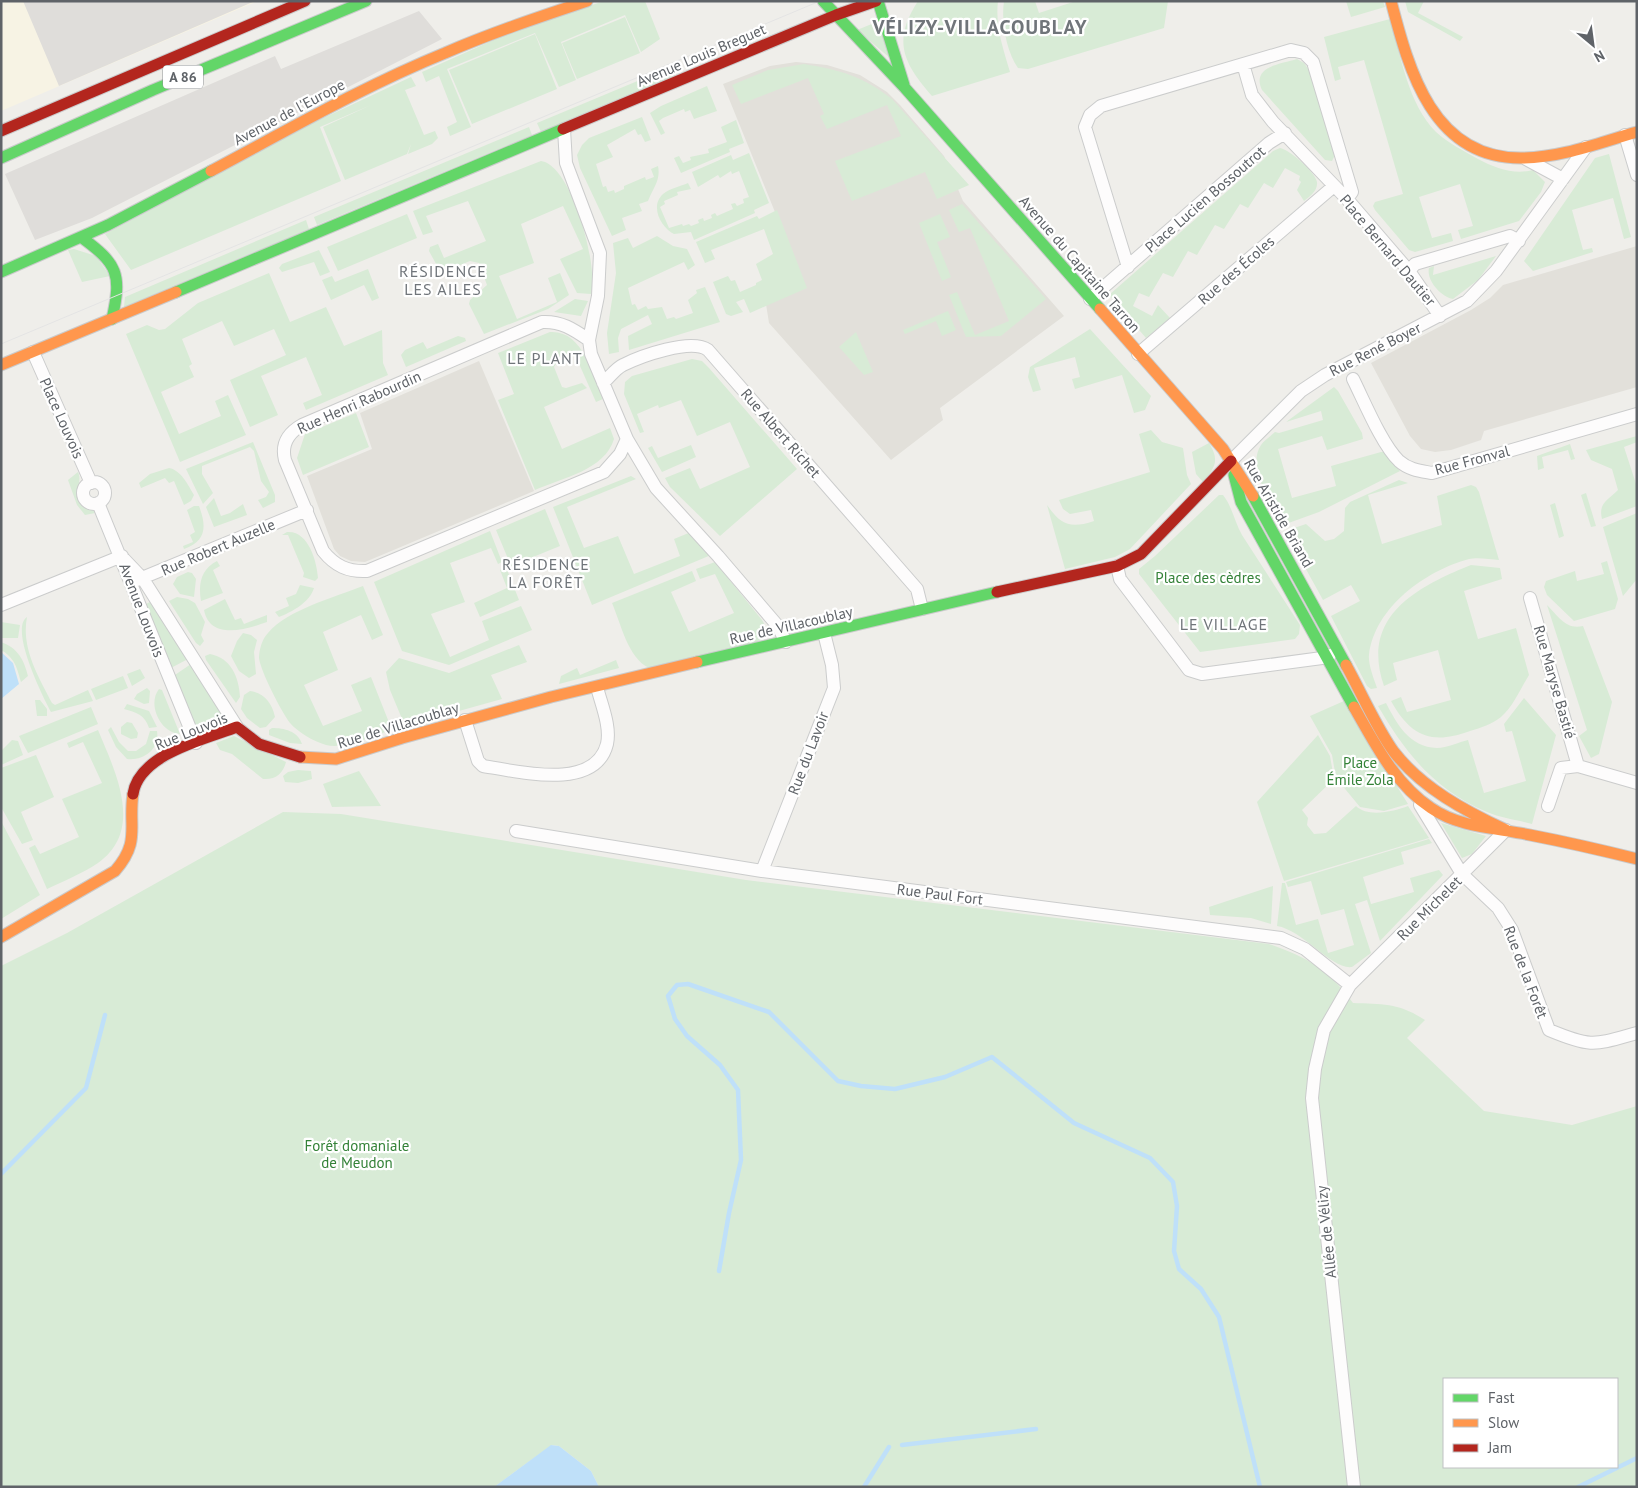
<svg xmlns="http://www.w3.org/2000/svg" width="1638" height="1488" font-family="'PT Sans',sans-serif">
<style>
.commercial{fill:#f7f3e4}
.industrial{fill:#dfddda}
.education{fill:#e2e0da}
.green{fill:#d8ebd6;fill-rule:evenodd}
.water{fill:#bfe0f9}
.lines{fill:none;stroke-linecap:round;stroke-linejoin:round}
.stream{stroke:#bfe0f9;stroke-width:4.5}
.street-casing{stroke:#cbcccc;stroke-width:14}
.fast-casing{stroke:#cacacb;stroke-width:13}
.slow-casing{stroke:#cacacb;stroke-width:13}
.jam-casing{stroke:#cacacb;stroke-width:13}
.street{stroke:#fdfcfc;stroke-width:12}
.fast{stroke:#63d668;stroke-width:11}
.slow{stroke:#ff974d;stroke-width:11}
.jam{stroke:#b3261e;stroke-width:11}
.tram{stroke:#e4e4e4;stroke-width:1}
.labels{text-anchor:middle;dominant-baseline:central;stroke-width:4.5;stroke-linejoin:round;paint-order:stroke}
.shield{fill:#fff;stroke:#8f9295;stroke-width:1}
.shield-label{font-size:14px;font-weight:bold;fill:#5f6368}
.street-label{font-size:15px;fill:#5f6368;stroke:#fff}
.park-label{font-size:15px;fill:#348238;stroke:#fff}
.neighbourhood-label{font-size:16px;letter-spacing:1px;fill:#70757a;stroke:#fff}
.district-label{font-size:20px;font-weight:bold;letter-spacing:1px;fill:#70757a;stroke:#fff}
</style>
<rect width="100%" height="100%" fill="#efeeea"/>
<path class="commercial" d="M1 1H258L1 111Z"/>
<path class="industrial" d="M23 1H255L59 86Z
M419 11 442 39 92 218 35 240 5 174 275 56 281 69Z"/>
<path class="education" d="M796 62 827 65 860 75 887 92 900 105 944 156 963 201 1064 316 940 408 943 420 891 460 769 323 766 304 805 286 723 84 770 66Z
M1637 246V387L1484 431 1481 440 1451 450 1435 452 1421 449 1410 436 1371 363 1471 310 1490 298 1503 285Z
M479 361 534 491 365 562 351 561 340 556 334 549 307 476 372 449 360 413Z"/>
<path class="green" d="M604 1H645L660 39 641 52 625 15 561 42 576 80 559 87 535 33 447 69 471 127 450 136 447 127 457 122 439 76 426 82 422 72 514 31Z
M918 1H998C995 26 1003 48 1010 72L932 96C903 63 892 41 918 1Z
M1004 1H1035L1039 13 1076 1H1168L1164 28 1028 69 1018 68C1006 51 1001 21 1004 1Z
M1346 1H1383L1385 7 1351 17Z
M1405 1H1424L1418 13 1463 37 1460 41 1408 12Z
M625 17 640 53 577 79 562 43Z
M1390 19C1401 56 1408 104 1436 132 1448 143 1464 151 1478 159 1495 168 1514 175 1533 170L1545 182 1541 192 1519 221 1461 239 1458 230 1473 226 1460 184 1419 197 1432 238 1451 233 1453 241 1415 252 1409 250 1375 210 1373 206 1375 202 1403 194 1364 60 1338 67 1341 79 1335 81 1324 37Z
M879 21 890 58 857 30Z
M535 34 557 89 472 124 449 70Z
M1297 59 1304 63 1309 70 1335 155 1332 161 1325 160 1262 90C1251 67 1280 64 1297 59Z
M804 64C840 70 863 76 892 99L969 185 937 199 925 172 852 201 835 161 901 136 887 105 827 129 820 116 824 114 808 78 741 104 732 85 768 70Z
M671 67 675 76 541 132 537 123Z
M411 77 416 86 405 90 424 135 435 131 438 138 432 144 408 154 411 144 407 154 345 180 323 127 371 105 320 127 341 181 131 270 105 234 317 121Z
M707 86 717 111 694 119 690 110 685 112 684 109 663 118 659 121 665 133 661 135 650 113 661 106Z
M642 117 651 140 645 142 641 134 638 135 635 129 607 145 613 157 596 164 603 187 606 186 608 192 614 190 615 193 624 189V186L645 177 646 180 654 177 651 169 658 166C661 180 653 188 648 201L639 204 642 211 622 218 626 230 612 236 580 168 577 155 582 145 589 138Z
M736 120 744 143 729 149 730 152 681 173 674 158 679 156 683 163 691 160 690 157 709 153 708 149 727 142 721 127Z
M529 127 532 135 317 225 314 217Z
M1280 148C1289 149 1316 173 1317 182 1318 191 1310 196 1304 201L1297 190 1301 182 1299 180 1300 176 1285 168 1273 188 1264 183 1248 208 1240 204 1224 229 1215 225 1197 255 1188 251 1173 277 1163 273 1149 297 1139 293 1133 306 1152 316 1158 305 1170 318 1146 338 1109 295 1273 151Z
M749 153 769 203 754 210 755 213 694 240 691 232 674 234C662 228 649 207 663 194 669 189 681 186 688 183L691 189 677 192 678 195 664 201 665 204 660 207 669 228 682 224 683 226 689 224 691 226 699 223 698 220 703 218 704 221 712 218 711 215 715 213 717 216 733 209 731 204 735 203 737 206 744 203 743 199 749 197 739 171 732 174 731 171 720 178 718 175 698 187 692 172 731 155 733 160Z
M1609 154 1631 237 1624 239 1613 198 1572 210 1583 250 1592 248 1593 252 1533 271 1524 261 1595 158Z
M541 161C572 165 599 267 591 294L577 293 560 259 583 249 563 206 521 224 534 263 499 276 517 319 557 302 548 278 560 273 569 295 548 309 484 334 469 304 470 300 487 285 479 263 470 261 441 273 429 251 430 247 438 244 444 258 486 241 468 201 426 216 433 232 423 235 413 211Z
M962 204 1046 299 1001 336 966 337 949 295 957 292 975 335 1009 321 970 228 959 232 949 210Z
M777 210 807 288 750 313 744 299 736 302 743 312 731 316 726 314 713 282 728 276 731 281 735 280 740 292 756 285V283L762 280 756 264 773 254 764 229 711 250 715 259 705 263 696 242 757 216 759 219Z
M407 214 417 238 338 271 327 247Z
M940 214 950 237 937 242 951 277 942 281 919 223Z
M306 220 309 229 124 307 125 297Z
M657 236 673 246 687 249 695 265 688 270 684 262 628 288 632 305 635 304 638 310 646 306 648 309 662 307 667 319 674 317 676 319 693 313 688 300 697 293 696 290 705 287 720 322 629 350 628 336 652 324 648 315 621 329 618 338 619 352 609 354 607 333 616 273 613 243 628 238 633 248Z
M74 249 96 256 110 276 82 282 68 250Z
M319 250 330 272 320 276 314 262 282 272 279 268 282 264Z
M1496 256 1478 280 1453 299C1441 297 1426 280 1429 268L1434 266 1433 275Z
M368 269 379 298 372 301 364 285 331 300 322 280 332 276 335 282Z
M269 273 290 322 326 307 344 346 382 330 383 363 388 375 306 410 303 403 322 395 306 357 261 376 278 415 250 427 230 380 286 355 274 329 234 346 222 321 182 339 192 364 189 366 194 377 161 392 179 434 221 416 215 401 228 395 246 435 180 462 126 334 147 325 159 330 165 329 198 303Z
M575 299 588 301 581 316 554 312Z
M948 311 956 330 942 336 936 321 905 334 903 330Z
M1090 329 1151 396 1145 410 1134 413 1122 375 1075 389 1072 379 1080 377 1075 357 1034 368 1041 390 1033 392 1028 377 1030 367Z
M550 332C583 330 592 374 603 399L596 402 576 357C567 355 558 360 554 367L562 387 566 388 582 383 587 388 544 407 562 449 610 428 614 439C605 470 562 478 535 490L498 400 514 394 498 353Z
M856 332 873 372 864 375 839 347Z
M458 336 465 338 466 341 406 367 401 355 405 350 423 342 427 349Z
M692 359 702 361 709 368 797 469 720 536 670 487 665 478 690 468 700 489 750 467 730 422 697 436 681 400 659 408 658 405 637 414 644 432 640 433 624 394 625 382 632 376Z
M1334 387 1338 391 1362 433 1363 439 1327 450 1322 436 1278 449 1292 498 1336 486 1331 466 1381 452H1384L1400 471 1319 512 1283 525C1272 505 1246 467 1261 445 1264 440 1271 436 1275 432L1279 433 1323 420 1321 411 1286 422Z
M356 413 369 447 303 475 297 458 305 434Z
M1151 430 1162 442 1183 448 1187 475 1191 484 1130 549 1115 557 1065 569 1047 505C1061 525 1070 529 1094 521L1091 510 1070 514 1063 509 1059 500 1150 472 1139 434Z
M1637 436V442L1624 447 1637 487V506L1602 519C1598 503 1608 500 1618 490L1612 469 1591 460 1586 450Z
M253 442 275 495V502L263 508 258 500 266 497 269 492 261 481 254 451 250 447 202 466V474L213 493 203 504 186 469Z
M1209 443C1220 461 1215 467 1203 482L1196 474 1192 452Z
M1570 444 1575 459 1571 460 1568 450 1542 457 1544 468 1538 470 1537 456Z
M691 445 696 457 662 472 648 448 652 446 658 458Z
M169 468C181 470 188 485 194 495L191 501 184 505 174 481 169 483 165 478 141 488 139 483 150 474Z
M78 472C82 481 76 487 79 496 81 504 91 506 95 513L85 515 77 505 68 480Z
M631 476 636 479 567 507 584 548 618 536 634 574 680 556 674 539 691 532 711 555 592 605 553 507Z
M1399 480 1408 483 1368 495 1382 544 1442 525 1437 496 1471 485 1476 487 1479 492 1499 560C1490 559 1477 557 1469 559 1425 571 1375 607 1369 655 1368 665 1374 679 1377 688L1371 689 1367 686 1331 616 1360 601 1351 585 1323 600 1286 533 1291 529 1306 524 1325 541 1334 539 1344 531 1345 508 1350 502Z
M1586 493 1596 526 1591 527 1581 495Z
M1219 495H1223C1232 506 1235 523 1242 535L1300 625 1299 634 1295 639 1200 652 1139 574V569L1155 556Z
M214 498 221 516 230 513 243 504 247 515 214 527 206 507Z
M1555 503 1564 536 1559 538 1550 505Z
M194 506H199C207 527 206 541 184 549L183 546 193 542 190 535 195 532 187 510Z
M545 509 560 546 511 566 496 530Z
M1637 513V579L1623 596 1603 527Z
M490 531 502 562 498 564 491 548 450 563 465 602 431 614 450 657 489 640 482 621 521 606 532 630 449 665 402 651 374 582Z
M287 532C308 530 317 561 318 578L315 581 303 577 304 573 288 535H282Z
M217 561 220 566 213 570 223 593 201 601C198 584 201 569 217 561Z
M1607 561 1618 599 1615 609 1574 621 1547 595 1544 587 1546 581 1575 571 1577 581 1604 574 1601 563Z
M715 562 762 620 767 629 766 635 758 642 649 668C628 658 621 624 612 603L692 571 696 581 671 592 689 632 734 613 715 574 700 579 696 569Z
M1471 565 1500 568 1502 579 1464 591 1478 639 1516 628 1529 675C1521 688 1513 707 1501 717 1492 724 1481 728 1470 731 1432 745 1411 737 1391 701L1401 697 1407 712 1451 700 1438 650 1393 663 1397 680 1384 686C1360 617 1416 587 1471 565Z
M506 567 519 600 480 617 474 603 507 588 500 570Z
M188 572 192 573 196 579 194 597 180 594 173 584 177 577Z
M300 585 314 588C310 602 292 612 279 617L275 612 289 606 286 598 296 594Z
M363 586 383 635 372 640 361 615 323 632 338 670 304 685 323 726 362 711 351 685 371 677 392 730C373 735 345 750 326 745 313 741 299 733 290 723 282 713 260 670 259 658 259 650 262 639 268 633 287 610 335 597 363 586Z
M177 597 188 599 195 603 205 622 201 635 204 641 200 646 196 643 169 601Z
M225 599 235 620 241 618 244 624 267 615V622C247 629 210 641 204 610Z
M150 602 188 659 169 669 142 606Z
M1547 605C1559 617 1566 630 1583 626L1612 702 1599 754 1591 758 1579 736 1587 730Z
M27 617C21 648 38 676 52 703L55 705 88 690 93 701 51 712C43 697 9 629 27 617Z
M1 622 20 625 18 638H1Z
M243 633 251 635 257 640 254 652 256 674 249 678 239 671 231 656 237 641Z
M1 642C18 648 24 660 28 676L21 682C17 668 15 658 1 650Z
M519 645 527 662 491 675 502 699 405 726 390 690 386 672 399 658 449 673Z
M210 654C231 658 239 677 240 697L236 703 206 660 205 656Z
M616 660 619 668 559 684 561 676 577 668 580 675Z
M191 664 224 714 195 730 172 677Z
M140 669 145 678 132 686 127 674Z
M123 676 128 688 96 700 91 689Z
M147 688 150 691 149 703 144 704 134 699 137 694Z
M159 689 162 690 180 734C160 733 147 704 159 689Z
M250 691C264 693 272 703 275 717L266 727 260 728 247 718 241 709 244 695Z
M1524 698 1556 735 1532 824C1518 820 1501 818 1487 812 1435 790 1406 754 1378 706L1386 703C1397 724 1409 747 1437 748 1447 748 1459 742 1468 740L1484 793 1526 781 1512 731 1506 732 1504 724Z
M35 700H40L47 709V716H37Z
M1344 701 1408 804 1384 811 1360 807 1336 778 1332 755 1310 716Z
M127 704 149 711 157 727 149 728C145 715 136 712 124 709Z
M91 707 98 724 28 753 19 736Z
M127 722 132 723 138 733 137 738 131 739 121 734V727Z
M111 727 119 742 128 751H136L146 744 150 731H157C160 749 144 761 127 759L116 747 108 730Z
M272 728C284 728 298 731 302 744L290 743 269 735V730Z
M98 730C115 771 145 830 98 863 83 873 64 881 47 889L29 848 35 845 40 854 79 837 62 799 102 783 83 742 69 748 67 743Z
M1318 735 1330 756 1334 779 1302 810 1308 818 1307 825 1314 834 1326 833 1356 806C1368 818 1395 811 1408 806L1429 838 1284 881 1257 802Z
M234 736 286 762C283 774 275 780 263 779L232 754 220 750 216 743Z
M12 740 18 741 23 755 1 765V751Z
M36 755 54 797 21 812 33 840 22 844 1 807V768Z
M298 770 311 771 312 779 298 783 285 782 283 776 288 772Z
M359 771 381 806 332 807 323 784Z
M283 812 341 814 746 880 1269 944C1307 957 1329 970 1353 1003 1383 1004 1399 1003 1425 1020L1407 1038 1484 1111 1572 1125 1637 1106V1487H599L591 1471 559 1446 552 1445 494 1487H1V966L67 933ZM1444 1379H1617V1467H1444Z
M1 821 40 895 1 919Z
M1441 823 1486 836 1472 854 1462 858Z
M1429 839 1432 843 1401 852 1404 864 1363 877 1371 904 1414 892 1410 878 1439 870 1443 875 1380 941 1367 900 1355 904 1371 953 1352 967C1332 970 1303 930 1277 926L1282 883H1285L1296 925 1318 919 1328 953 1354 945 1344 909 1321 915 1311 881 1288 887 1286 882Z
M1273 886 1271 924 1251 918 1210 915 1209 907Z"/>
<path class="water" d="M1 652 13 663 19 684 1 699Z
M551 1445 559 1446 591 1471 599 1487H494Z"/>
<g class="lines">
<path class="stream" d="M1 1174 86 1088 105 1015
M719 1271 729 1213 741 1160 738 1090 720 1065 687 1036 675 1019 668 996 677 985 688 984 769 1012 838 1081 861 1086 895 1089 945 1077 992 1057 1074 1123 1150 1158 1173 1182 1177 1206 1174 1251 1179 1269 1201 1289 1219 1317 1260 1487
M902 1445 1036 1429
M864 1487 889 1447
M1578 1487 1637 1458"/>
<defs>
<path id="street" d="M1243 64 1252 95 1273 122 1347 199 1409 271 1440 316
M564 129 566 163 600 253 598 296 589 340 591 354 627 439 656 488 718 556 777 625 786 642
M1625 135 1637 175
M1526 159 1563 179
M1128 267 1085 127 1090 115 1101 106 1291 50 1304 53 1313 62 1352 192 1347 199
M1409 271 1415 264 1510 236 1519 241
M1090 299 1269 143 1285 133
M589 340C573 329 561 321 542 322L302 425C288 433 281 444 285 460L323 551C335 566 348 572 367 571L604 472 620 454 627 439
M33 352 91 483
M1138 354 1334 186
M1353 379C1364 401 1382 445 1399 461 1409 470 1421 471 1432 473L1637 414
M603 383C609 378 616 368 623 365 641 356 691 338 708 350L917 589 922 609
M1231 461 1301 391 1325 375 1467 301 1496 271 1586 147
M83 493a11 11 0 1 1 22 0a11 11 0 1 1-22 0Z
M98 503 196 743
M123 558 143 579 237 727
M1117 566 1120 579 1189 670 1202 674 1322 658 1330 655
M137 580 307 510
M1530 598 1578 766 1637 783
M1 605 122 556
M465 720 478 761 483 766C517 771 595 792 607 744 611 726 601 704 597 687
M1420 805 1462 874 1498 908 1512 930 1549 1030C1592 1048 1594 1045 1637 1033
M1548 806 1561 768 1578 766
M516 831 762 871 1281 938 1305 949 1350 985
M762 871 834 688 832 665 824 633
M1354 1487 1312 1098 1315 1069 1324 1030 1350 985 1506 830"/>
<path id="fast" d="M823 1 905 88 1100 309
M878 1 904 85
M1 158 153 90 366 1
M81 237C118 264 122 274 112 319
M1 272 108 225 211 171
M176 292 563 129
M1234 475 1241 502 1354 707
M1253 496 1346 665
M697 662 997 592"/>
<path id="slow" d="M1391 1C1409 71 1433 159 1522 158 1561 158 1601 142 1637 132
M211 171C288 130 364 86 445 53 491 33 539 17 587 1
M1100 309 1223 449 1253 496
M1 365 176 292
M1346 665C1360 690 1377 729 1394 752 1422 788 1465 811 1506 830
M1354 707C1375 744 1395 784 1431 808 1460 828 1497 828 1530 835 1566 842 1601 850 1637 859
M300 757 336 759 402 738 551 697 697 662
M1 937 115 871C141 841 128 827 133 794"/>
<path id="jam" d="M563 129 836 15 876 1
M1 131 305 1
M997 592 1117 566 1141 554 1231 461
M133 794C139 754 205 739 237 727L259 744 300 757"/>
</defs>
<use href="#street" class="street-casing"/>
<use href="#fast" class="fast-casing"/>
<use href="#slow" class="slow-casing"/>
<use href="#jam" class="jam-casing"/>
<use href="#street" class="street"/>
<use href="#fast" class="fast"/>
<use href="#slow" class="slow"/>
<use href="#jam" class="jam"/>
<path class="tram" d="M1 344 820 1"/>
</g>
<g class="labels">
<rect class="shield" x="163" y="65.5" width="40" height="23" rx="4"/>
<g class="shield-label">
<text x="183" y="77">A 86</text>
</g>
<g class="street-label">
<text transform="translate(701 55) rotate(-23)">Avenue Louis Breguet</text>
<text transform="translate(289 112) rotate(-28)">Avenue de l'Europe</text>
<text transform="translate(1205 199) rotate(-41)">Place Lucien Bossoutrot</text>
<text transform="translate(1388 250) rotate(50)">Place Bernard Dautier</text>
<text transform="translate(1080 264) rotate(49)">Avenue du Capitaine Tarron</text>
<text transform="translate(1236 270) rotate(-41)">Rue des Écoles</text>
<text transform="translate(1375 349) rotate(-27)">Rue René Boyer</text>
<text transform="translate(359 402) rotate(-24)">Rue Henri Rabourdin</text>
<text transform="translate(62 418) rotate(66)">Place Louvois</text>
<text transform="translate(781 433) rotate(49)">Rue Albert Richet</text>
<text transform="translate(1472 460) rotate(-15)">Rue Fronval</text>
<text transform="translate(1279 513) rotate(60)">Rue Aristide Briand</text>
<text transform="translate(218 547) rotate(-23)">Rue Robert Auzelle</text>
<text transform="translate(142 610) rotate(69)">Avenue Louvois</text>
<text transform="translate(791 625) rotate(-13)">Rue de Villacoublay</text>
<text transform="translate(1555 682) rotate(74)">Rue Maryse Bastié</text>
<text transform="translate(398 725) rotate(-17)">Rue de Villacoublay</text>
<text transform="translate(191 731) rotate(-22)">Rue Louvois</text>
<text transform="translate(808 753) rotate(-69)">Rue du Lavoir</text>
<text transform="translate(940 894) rotate(7)">Rue Paul Fort</text>
<text transform="translate(1429 908) rotate(-45)">Rue Michelet</text>
<text transform="translate(1526 972) rotate(69)">Rue de la Forêt</text>
<text transform="translate(1326 1232) rotate(-96)">Allée de Vélizy</text>
</g>
<g class="park-label">
<text x="1208" y="577">Place des cèdres</text>
<text x="1360" y="762">Place<tspan x="1360" dy="17">Émile Zola</tspan></text>
<text x="357" y="1145">Forêt domaniale<tspan x="357" dy="17">de Meudon</tspan></text>
</g>
<g class="neighbourhood-label">
<text x="443" y="271">RÉSIDENCE<tspan x="443" dy="18">LES AILES</tspan></text>
<text x="545" y="358">LE PLANT</text>
<text x="546" y="564">RÉSIDENCE<tspan x="546" dy="18">LA FORÊT</tspan></text>
<text x="1224" y="624">LE VILLAGE</text>
</g>
<g class="district-label">
<text x="980" y="27">VÉLIZY-VILLACOUBLAY</text>
</g>
</g>
<rect width="1638" height="1488" fill="none" stroke="#5f6368" stroke-width="5"/>
<rect x="1443" y="1378" width="175" height="90" fill="#ffffff" stroke="#bfc1c3"/>
<rect x="1453" y="1394" width="25" height="8" fill="#63d668" stroke="#bfc1c3"/>
<text x="1488" y="1403" font-size="15" fill="#5f6368">Fast</text>
<rect x="1453" y="1419" width="25" height="8" fill="#ff974d" stroke="#bfc1c3"/>
<text x="1488" y="1428" font-size="15" fill="#5f6368">Slow</text>
<rect x="1453" y="1444" width="25" height="8" fill="#b3261e" stroke="#bfc1c3"/>
<text x="1488" y="1453" font-size="15" fill="#5f6368">Jam</text>
<g transform="translate(1593 45) rotate(151)" stroke="#ffffff" stroke-width="4" paint-order="stroke">
<path d="M0-4L9 19L0 12L-9 19Z" fill="#5f6368"/>
<text y="-8" font-size="14" font-weight="bold" text-anchor="middle" fill="#5f6368">N</text>
</g>
</svg>
